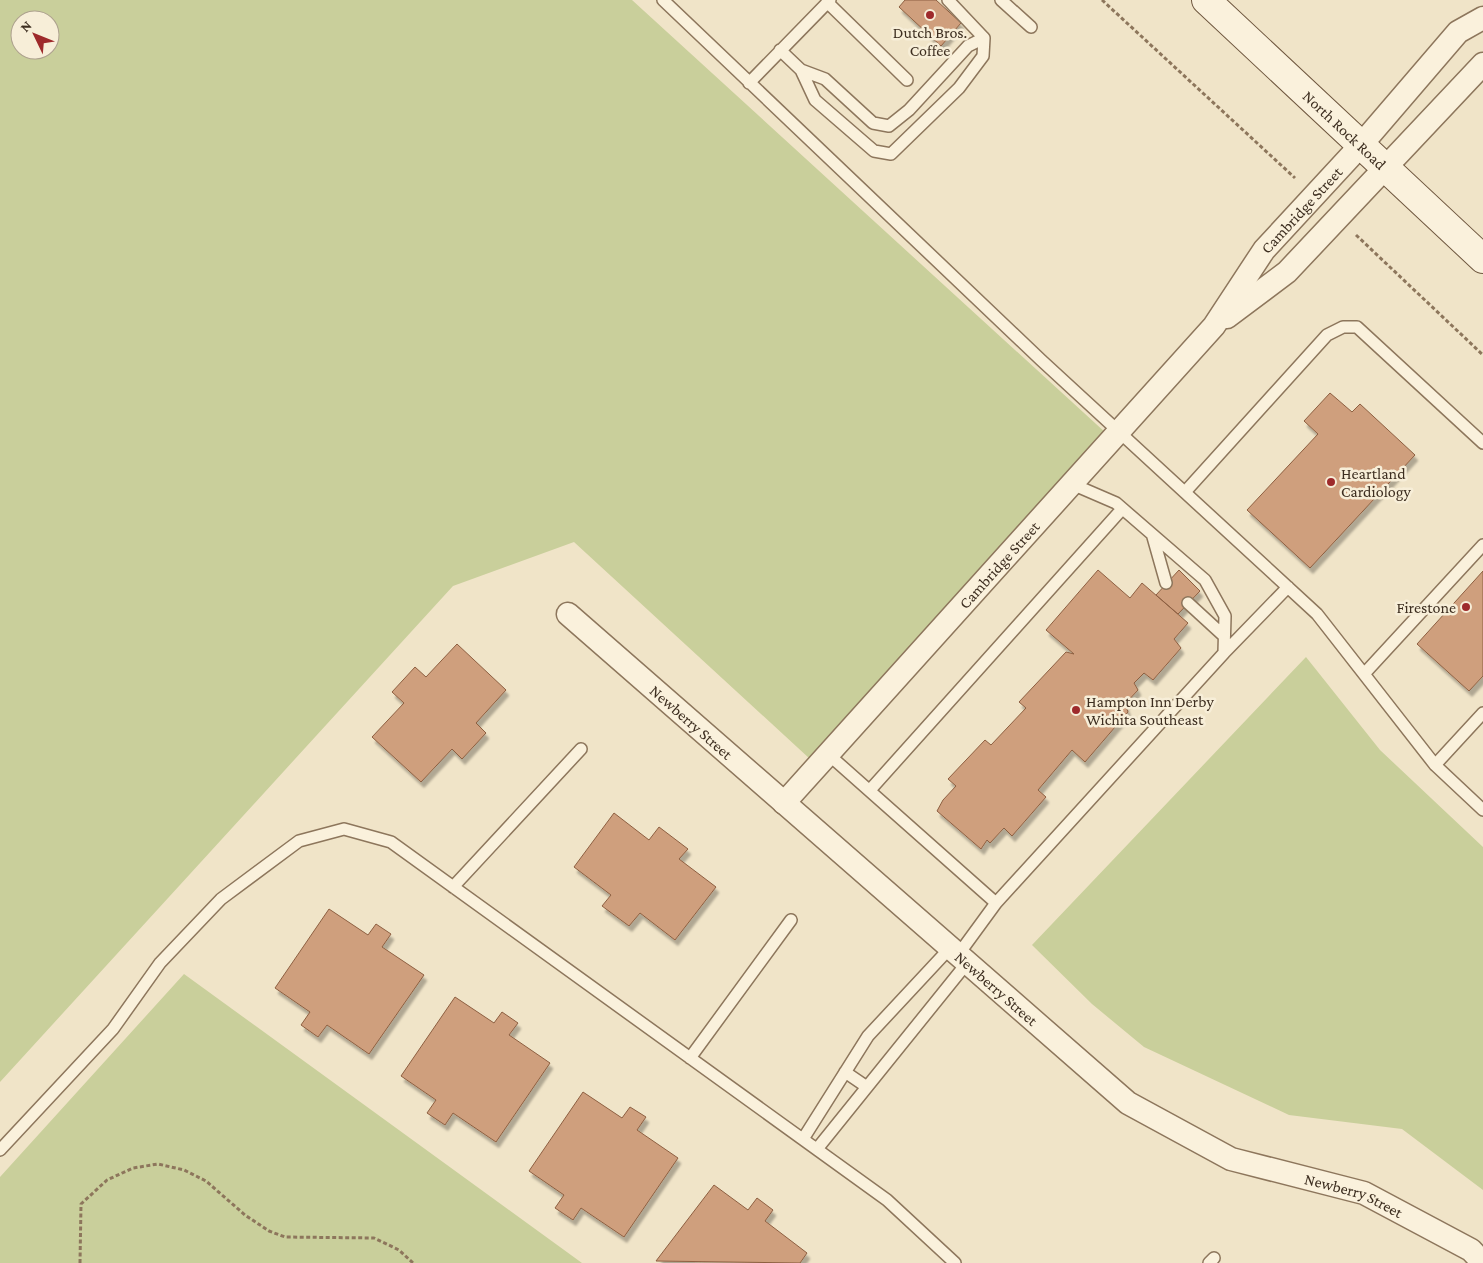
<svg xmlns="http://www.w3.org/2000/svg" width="1483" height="1263" font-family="'Crimson Pro',serif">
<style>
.green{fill:#c9cf9b;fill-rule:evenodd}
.building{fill:#cf9f7d;stroke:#8d5f41;filter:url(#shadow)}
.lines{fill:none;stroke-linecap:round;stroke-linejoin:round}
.service-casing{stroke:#8d765c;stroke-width:14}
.minor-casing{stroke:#8d765c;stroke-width:25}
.secondary-casing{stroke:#6f573f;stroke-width:30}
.path{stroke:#8d765c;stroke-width:3;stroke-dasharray:4 2.5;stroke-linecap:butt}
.service{stroke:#faf1dc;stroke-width:11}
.minor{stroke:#faf1dc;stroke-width:22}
.secondary{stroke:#faf1dc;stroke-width:28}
.poi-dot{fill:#9e2a2b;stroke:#f7eed8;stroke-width:2}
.labels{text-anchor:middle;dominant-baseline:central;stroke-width:5;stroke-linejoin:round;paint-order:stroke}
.poi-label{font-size:16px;fill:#3d2e20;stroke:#f7eed8;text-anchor:start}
.street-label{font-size:16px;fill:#3d2e20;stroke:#f7eed8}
</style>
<defs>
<filter id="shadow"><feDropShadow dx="3" dy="5.5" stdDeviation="1" flood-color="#0004"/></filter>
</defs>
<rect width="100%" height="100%" fill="#f0e4c8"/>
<path class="green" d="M0 0H632L1107 434 810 759 574 542 453 586 0 1082ZM20 20H50V50H20Z
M1306 657 1380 750 1483 847V1190L1402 1129 1289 1115 1144 1047 1092 1004 1032 945Z
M184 974 582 1263H0V1177Z"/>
<path class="building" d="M905 0H936L961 23 941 46 899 7Z
M1330 393 1352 412 1360 404 1415 455 1310 568 1247 510 1318 434 1304 421Z
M1098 570 1130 598 1142 583 1188 623 1174 639 1181 648 1153 680 1144 673 1134 683 1138 690 1125 704 1128 712 1085 762 1072 750 1038 790 1046 797 1012 836 1004 828 990 843 987 840 981 849 937 811 943 800 956 786 948 779 985 740 991 745 1026 708 1019 702 1066 652 1074 654 1046 630Z
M1179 570 1200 591 1178 614 1156 595Z
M1483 571V676L1469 691 1417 644Z
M457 644 506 690 476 723 486 733 462 759 452 749 421 782 372 737 404 703 392 692 415 667 426 677Z
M614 813 649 840 659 827 688 849 679 859 716 887 675 940 640 913 629 926 602 906 611 895 574 867Z
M329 909 368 935 376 924 391 934 382 947 424 975 369 1054 327 1025 318 1037 301 1025 310 1012 275 988Z
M455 997 494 1023 502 1012 518 1023 509 1035 550 1063 496 1142 453 1113 445 1125 427 1113 436 1100 401 1076Z
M583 1092 622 1118 630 1107 646 1117 637 1130 678 1158 624 1237 581 1208 573 1220 555 1208 564 1195 529 1171Z
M714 1185 748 1210 757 1198 773 1210 765 1221 807 1253 800 1263 656 1261Z"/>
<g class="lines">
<defs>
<path id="service" d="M663 0 1041 360 1317 614 1435 765 1483 810
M1001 0 1031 27
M827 2 907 80
M780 50 801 70 825 79 873 123 889 126 909 110 968 46 984 38
M801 70 815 100 874 151 891 154 959 88 983 56 984 38 948 0
M749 83 830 0
M1185 492 1327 335 1343 327H1357L1483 443
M1153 537 1166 583
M1188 603 1224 636
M1224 653 1288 587
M1364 674 1483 545
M828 754 996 903
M1435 765 1483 713
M870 790 1122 509
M453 887 581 749
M958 955 996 903 1224 653 1225 616 1205 580 1116 503 1072 484
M690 1058 791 920
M845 1072 867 1087
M803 1139 868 1036 950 948
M817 1149 967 963
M0 1150 113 1029 160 963 221 899 299 841 344 829 391 842 887 1200 955 1263
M1209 1263 1214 1258"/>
<g id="minor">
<path d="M1227 317 1287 272 1483 64"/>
<path id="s1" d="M568 614 1128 1103 1231 1159 1364 1193 1471 1250 1483 1263"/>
<path id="s2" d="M784 803 1214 326 1264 250 1361 145 1458 32 1483 18"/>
</g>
<g id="secondary">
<path id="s3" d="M1206 0 1483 259"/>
</g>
</defs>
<use href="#service" class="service-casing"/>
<use href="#minor" class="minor-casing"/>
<use href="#secondary" class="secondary-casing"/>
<path class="path" d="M1102 0 1295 178
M1356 235 1483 355
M80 1263 81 1204 107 1180 133 1168 158 1164 184 1170 206 1181 245 1215 269 1231 285 1237 374 1238 399 1250 413 1263"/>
<use href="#service" class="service"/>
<use href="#minor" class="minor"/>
<use href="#secondary" class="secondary"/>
</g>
<g class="poi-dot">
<circle cx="930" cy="15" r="5"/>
<circle cx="1331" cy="482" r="5"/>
<circle cx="1466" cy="607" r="5"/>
<circle cx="1076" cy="710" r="5"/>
</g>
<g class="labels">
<g class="poi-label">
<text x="930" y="32" text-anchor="middle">Dutch Bros.<tspan x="930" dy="18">Coffee</tspan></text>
<text x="1341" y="473">Heartland<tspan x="1341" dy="18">Cardiology</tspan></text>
<text x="1456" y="607" text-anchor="end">Firestone</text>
<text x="1086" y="701">Hampton Inn Derby<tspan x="1086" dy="18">Wichita Southeast</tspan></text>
</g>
<g class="street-label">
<text stroke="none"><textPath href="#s3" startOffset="190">North Rock Road</textPath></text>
<text stroke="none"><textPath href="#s2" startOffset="788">Cambridge Street</textPath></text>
<text stroke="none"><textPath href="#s2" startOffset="321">Cambridge Street</textPath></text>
<text stroke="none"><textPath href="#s1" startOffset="164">Newberry Street</textPath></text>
<text stroke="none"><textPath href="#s1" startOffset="569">Newberry Street</textPath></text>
<text stroke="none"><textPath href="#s1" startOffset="989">Newberry Street</textPath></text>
</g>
</g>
<g transform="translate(35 35) rotate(313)"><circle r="24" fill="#f7eed8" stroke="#ada18e"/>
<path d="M0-4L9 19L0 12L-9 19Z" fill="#9e2a2b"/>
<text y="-8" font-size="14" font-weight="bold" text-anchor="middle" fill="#3d2e20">N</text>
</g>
</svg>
